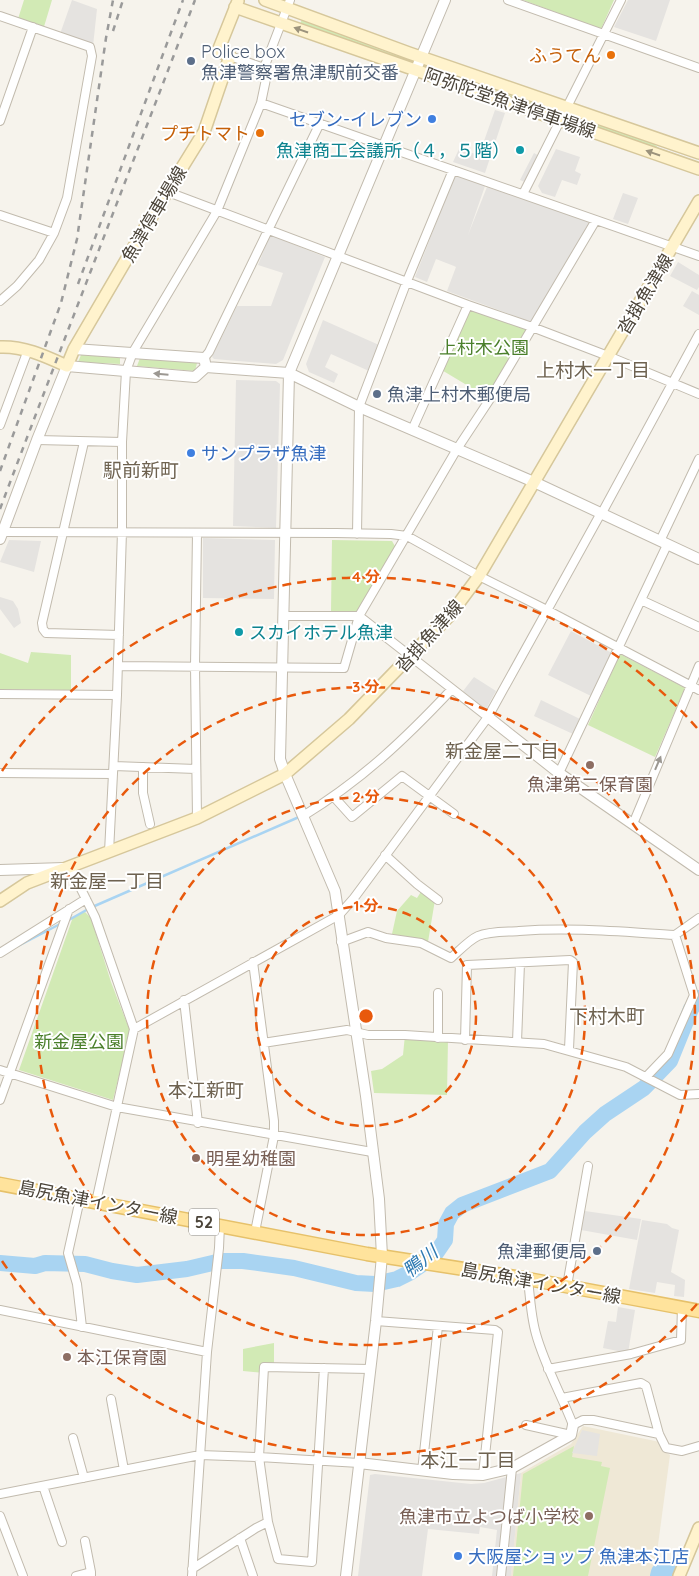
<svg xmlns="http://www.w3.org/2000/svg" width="699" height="1576" font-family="Quicksand,'Noto Sans JP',sans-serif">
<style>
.education{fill:#efe8d6}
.green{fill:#d2eab5}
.parking{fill:#e5e3e0}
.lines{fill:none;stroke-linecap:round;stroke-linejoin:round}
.stream{stroke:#a9d4f2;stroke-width:2.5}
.river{stroke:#a9d4f2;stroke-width:16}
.minor-casing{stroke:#c2bbae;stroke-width:10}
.tertiary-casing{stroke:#c2bbae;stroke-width:12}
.secondary-casing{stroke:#d6c79b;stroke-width:14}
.primary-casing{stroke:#e6c16a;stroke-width:15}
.minor{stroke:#fff;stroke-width:8}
.tertiary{stroke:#fff;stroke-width:10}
.secondary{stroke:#fff3cd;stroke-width:11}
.primary{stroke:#ffe39c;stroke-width:12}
.rail{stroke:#9a9a9a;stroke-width:2.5;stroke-dasharray:6 6;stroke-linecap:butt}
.oneway{fill:#9c937c}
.oneway2{fill:#9c9892}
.ring{fill:none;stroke:#e8590c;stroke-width:2.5;stroke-dasharray:9 6}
.food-dot{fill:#e8710a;stroke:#fff;stroke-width:2}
.service-dot{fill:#5c6f8a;stroke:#fff;stroke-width:2}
.shop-dot{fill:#3f7fe0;stroke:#fff;stroke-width:2}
.culture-dot{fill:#0f9aa8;stroke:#fff;stroke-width:2}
.education-dot{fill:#8d6e63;stroke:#fff;stroke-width:2}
.labels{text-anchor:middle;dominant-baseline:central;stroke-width:4;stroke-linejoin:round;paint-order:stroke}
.shield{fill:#fff;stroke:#817c74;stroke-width:1}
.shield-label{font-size:16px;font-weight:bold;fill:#4b4439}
.service-label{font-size:18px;fill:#4e5e75;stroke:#fff;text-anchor:start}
.food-label{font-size:18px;fill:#c56008;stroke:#fff;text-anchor:end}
.street-label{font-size:18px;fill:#4b4439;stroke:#fff}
.shop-label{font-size:18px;fill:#366cbe;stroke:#fff;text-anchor:start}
.culture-label{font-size:18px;fill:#0d838f;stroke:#fff;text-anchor:end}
.park-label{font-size:18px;fill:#4a7f2a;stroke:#fff}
.education-label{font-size:18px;fill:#785e54;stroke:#fff;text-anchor:start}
.neighbourhood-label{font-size:19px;fill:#6e6250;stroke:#fff}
.water-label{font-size:19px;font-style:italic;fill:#2e7ab2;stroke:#fff}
.centre{fill:#e8590c;stroke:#fff;stroke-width:2.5}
.ring-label{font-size:15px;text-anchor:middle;font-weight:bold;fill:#e8590c;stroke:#fff;stroke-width:4;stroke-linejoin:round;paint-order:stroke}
</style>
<rect width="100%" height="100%" fill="#f6f3ec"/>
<path class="education" d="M583 1426 660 1442 662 1450 670 1455 656 1560 652 1576H511L521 1473 571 1444Z"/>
<path class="green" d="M24 0H52L43 30 17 22Z
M523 0H614L601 29Z
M302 19C336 32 369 46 404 58L403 60 300 24Z
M434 66 550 108 549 113 433 69Z
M580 117 651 142 659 148 699 162V165L578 122Z
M468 305 532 327 490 399 440 369Z
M81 355 120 357V364L78 362Z
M140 358 197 363 195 371 137 366Z
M332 540 392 541 396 548 357 611H331Z
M31 652 71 655V690L0 689V653L28 663Z
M620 654 685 688 655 757 588 725Z
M424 887 436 894 428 942 392 934 397 911 411 895 417 898Z
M85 912 91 918 111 982 130 1031 113 1100 19 1070 73 917Z
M405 1035 448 1039 447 1095 374 1093 371 1071 382 1069 403 1055Z
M274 1343V1368H264V1373L243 1371V1349Z
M574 1446 572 1457 602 1462 601 1466 610 1468 588 1576H513L523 1474Z"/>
<path class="parking" d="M72 0 97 9 93 46 60 34Z
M628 0H670L656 41 614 27Z
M495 110 505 113 485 173 453 162 459 149 479 155Z
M556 149 580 157 575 171 581 174 577 185 562 180 555 197 542 193 538 186Z
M534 153 541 157 527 183 520 180Z
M455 175 485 186 468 235 487 187 592 222 531 322 447 291 456 267 454 266 436 259 427 282 415 277Z
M623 193 638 198 628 224 613 219Z
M270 235 325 257 283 360 276 364 214 359 212 357 237 306H271L283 273 258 265Z
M678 262 699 275V287L697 290 670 276Z
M692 291 699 295V315L683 306Z
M323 320 379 345 369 371 331 354 325 367 338 374 334 383 309 372 306 364Z
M236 380 276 381 280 384 276 528 233 526Z
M203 538 275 540 274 599 203 598Z
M9 540 41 541 34 572 0 562Z
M0 597 13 601 18 609 21 623 14 628 0 609Z
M571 631 612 653 591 696 548 675Z
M474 677 496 691 486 709 463 691Z
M541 700 580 719 573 734 534 716Z
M585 1211 641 1219 637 1240 581 1230Z
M642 1220 667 1224 672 1228 679 1230 671 1272 685 1280 684 1297 674 1296 675 1285 657 1282 655 1293 629 1289Z
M618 1307 635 1310 628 1353 603 1348 608 1321 616 1322Z
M582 1430 600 1434 597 1456 572 1453Z
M521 1473 511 1576H492L497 1530 480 1527 479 1534 428 1529 422 1576H358L370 1475 375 1474 471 1484 484 1483Z"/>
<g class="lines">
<path class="stream" d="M67 921 90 908 299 817
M18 946 62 923"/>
<path class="river" d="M0 1263 35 1266 45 1263 85 1264 112 1271 137 1275 187 1269 221 1261H243L294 1268 356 1283 375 1284 397 1279 411 1272 434 1256 445 1240 446 1224 452 1213 462 1205 550 1171 585 1132 605 1114 644 1088 670 1061 691 1009 699 998
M658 1576 659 1572H670"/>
<defs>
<path id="minor" d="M508 0 699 68
M0 16 90 47 92 56 67 198 54 233 39 260 17 286 0 301
M230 56 264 68
M261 103 699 256
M0 121 33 27
M168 192 468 305 532 327 608 356 699 394
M523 194 621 0
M0 215 54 233
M204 358 209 352 320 123
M0 425 28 350
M412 430 468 305
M37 440 122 442
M84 442 42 623 43 629 46 633 119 635
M3 532 336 533 391 534 407 536 479 576 547 610 699 690
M357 534 359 407 407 281 453 170
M660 541 699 459
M641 600 699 627
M283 616H359L488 717
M118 666 344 668 359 616 457 449 490 399 596 220
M0 694 117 695
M114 766 196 769
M143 767V793L150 824
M0 773 113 774
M559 773 667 545
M334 797 352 817 402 776 454 814
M303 816C362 780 405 739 452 689
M197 818 195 666 197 533
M633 824 699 666
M109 852 117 695 122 531V442L126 371 133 352 217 211 261 103 266 79 264 68 290 0
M385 855 417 884 438 900
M70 867 95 917 134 1029 96 1202
M341 942 368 932 386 938 421 943 451 958C459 951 469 940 478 936 490 931 507 932 519 931 572 927 623 932 675 935
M0 953 86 899
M253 962 274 1121V1136L255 1232
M184 1000 198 1123
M134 1029 339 915 354 898 488 717 601 513 603 511 699 334
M438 1038V993
M465 1040 467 965 570 960 573 962 569 1049
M517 1042 520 963
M263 1043 347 1030 368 1035H405L544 1044 626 1067 680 1095 699 1094
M0 1070 117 1107 372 1152
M646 1077 668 1054 694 995 675 935 699 918
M0 1100 69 909
M80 1199 68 1253 77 1284 82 1327
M528 1279C530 1297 531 1317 536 1334 545 1366 561 1394 573 1425L583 1420H593L659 1434
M567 1286 588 1166
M0 1310 207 1352
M376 1321 495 1330 498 1332 483 1475
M324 1368 312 1562 278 1559 268 1522 259 1457 264 1367 370 1369
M548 1369 631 1354 681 1340 682 1307
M562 1398 641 1383 646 1386 659 1434 666 1448 682 1451 699 1446
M111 1399 124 1470
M526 1425 571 1435
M73 1438 84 1478
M422 1471 438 1326
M43 1486 62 1542
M0 1494 200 1455 259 1457 359 1463
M0 1516 23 1576
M240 1538 253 1576
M85 1541 91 1572
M192 1569 256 1528 268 1522
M76 1576 91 1572V1575
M192 1576 207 1352 219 1248 220 1225
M501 1576 512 1468"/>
<path id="tertiary" d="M74 349 204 358 206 367
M0 539 37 440 67 366 195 377 206 367 289 373 359 407 534 482 699 559
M488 717 559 773 699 870
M0 870 64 868
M359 1463 453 1474 483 1475 512 1468 571 1435 573 1425
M346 1576 376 1321 382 1256 379 1199 366 1096 335 891 285 774 280 759 289 373 445 0"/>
<path id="secondary" d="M265 0 409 53 699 153
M235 7 699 169
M0 347C24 346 45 356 67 366L74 349 146 226 204 132 230 56 218 51 238 1
M0 901 27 883 197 818 285 774 349 719 450 615 479 576 699 201
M679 1576 699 1528"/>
<path id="primary" d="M0 1184 367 1254 528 1279 699 1311"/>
</defs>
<use href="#minor" class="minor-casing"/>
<use href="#tertiary" class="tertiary-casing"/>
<use href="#secondary" class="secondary-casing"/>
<use href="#primary" class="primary-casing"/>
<use href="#minor" class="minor"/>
<use href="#tertiary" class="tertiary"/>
<use href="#secondary" class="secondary"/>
<use href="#primary" class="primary"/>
<path class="rail" d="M113 31 123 0
M78 284 183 0
M0 471 61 303 77 239 106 38 113 0
M0 509C64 339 130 170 195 0"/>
</g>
<defs><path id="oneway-solid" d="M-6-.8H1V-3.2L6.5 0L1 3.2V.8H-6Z" transform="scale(1.25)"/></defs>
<g class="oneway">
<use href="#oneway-solid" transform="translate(301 30) rotate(-161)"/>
<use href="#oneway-solid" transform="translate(653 153) rotate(-161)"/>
</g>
<g class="oneway2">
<use href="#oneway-solid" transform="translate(161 374) rotate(-175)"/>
<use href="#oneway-solid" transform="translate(658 763) rotate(-67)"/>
</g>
<g class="ring">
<circle cx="366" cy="1016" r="110"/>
<circle cx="366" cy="1016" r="219"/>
<circle cx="366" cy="1016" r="329"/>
<path d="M697 1304A439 439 0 0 1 2 1261M2 771A439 439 0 0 1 697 728"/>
</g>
<g class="food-dot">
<circle cx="611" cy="55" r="5"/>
<circle cx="260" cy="133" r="5"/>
</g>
<g class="service-dot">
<circle cx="191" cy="61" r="5"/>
<circle cx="377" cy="394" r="5"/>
<circle cx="597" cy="1251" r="5"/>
</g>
<g class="shop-dot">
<circle cx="432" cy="119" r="5"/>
<circle cx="191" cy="453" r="5"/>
<circle cx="458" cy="1556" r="5"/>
</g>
<g class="culture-dot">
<circle cx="520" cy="150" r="5"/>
<circle cx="239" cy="632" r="5"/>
</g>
<g class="education-dot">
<circle cx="590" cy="765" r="5"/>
<circle cx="196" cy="1158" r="5"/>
<circle cx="67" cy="1357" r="5"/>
<circle cx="589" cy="1516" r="5"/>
</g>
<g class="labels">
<rect class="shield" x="189" y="1208.5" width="30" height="27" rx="4"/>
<g class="shield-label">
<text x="204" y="1222">52</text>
</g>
<g class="service-label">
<text x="201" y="51">Police box<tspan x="201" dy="21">魚津警察署魚津駅前交番</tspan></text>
<text x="387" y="394">魚津上村木郵便局</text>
<text x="587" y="1251" text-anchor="end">魚津郵便局</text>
</g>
<g class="food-label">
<text x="601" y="55">ふうてん</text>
<text x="250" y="133">プチトマト</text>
</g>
<g class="street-label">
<text transform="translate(510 103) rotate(19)">阿弥陀堂魚津停車場線</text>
<text transform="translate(154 214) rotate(-59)">魚津停車場線</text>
<text transform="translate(645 294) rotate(-59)">沓掛魚津線</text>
<text transform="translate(429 636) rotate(-48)">沓掛魚津線</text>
<text transform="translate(98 1202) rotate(11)">島尻魚津インター線</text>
<text transform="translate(541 1283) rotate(10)">島尻魚津インター線</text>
</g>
<g class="shop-label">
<text x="422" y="119" text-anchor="end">セブン-イレブン</text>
<text x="201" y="453">サンプラザ魚津</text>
<text x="468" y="1556">大阪屋ショップ 魚津本江店</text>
</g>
<g class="culture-label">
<text x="510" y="150">魚津商工会議所（４，５階）</text>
<text x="249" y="632" text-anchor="start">スカイホテル魚津</text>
</g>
<g class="park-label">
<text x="484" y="347">上村木公園</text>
<text x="79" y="1041">新金屋公園</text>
</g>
<g class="education-label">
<text x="590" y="784" text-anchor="middle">魚津第二保育園</text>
<text x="206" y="1158">明星幼稚園</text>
<text x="77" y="1357">本江保育園</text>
<text x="579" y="1516" text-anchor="end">魚津市立よつば小学校</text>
</g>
<g class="neighbourhood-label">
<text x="593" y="370">上村木一丁目</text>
<text x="141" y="470">駅前新町</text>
<text x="502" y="751">新金屋二丁目</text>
<text x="107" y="881">新金屋一丁目</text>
<text x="607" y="1016">下村木町</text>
<text x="206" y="1090">本江新町</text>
<text x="468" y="1460">本江一丁目</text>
</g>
<g class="water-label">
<text transform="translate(420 1261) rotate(-38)">鴨川</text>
</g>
</g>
<circle cx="366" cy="1016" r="8" class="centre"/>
<g class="ring-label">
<text x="366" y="582">4 分</text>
<text x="366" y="692">3 分</text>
<text x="366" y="802">2 分</text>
<text x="366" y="911">1 分</text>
</g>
</svg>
